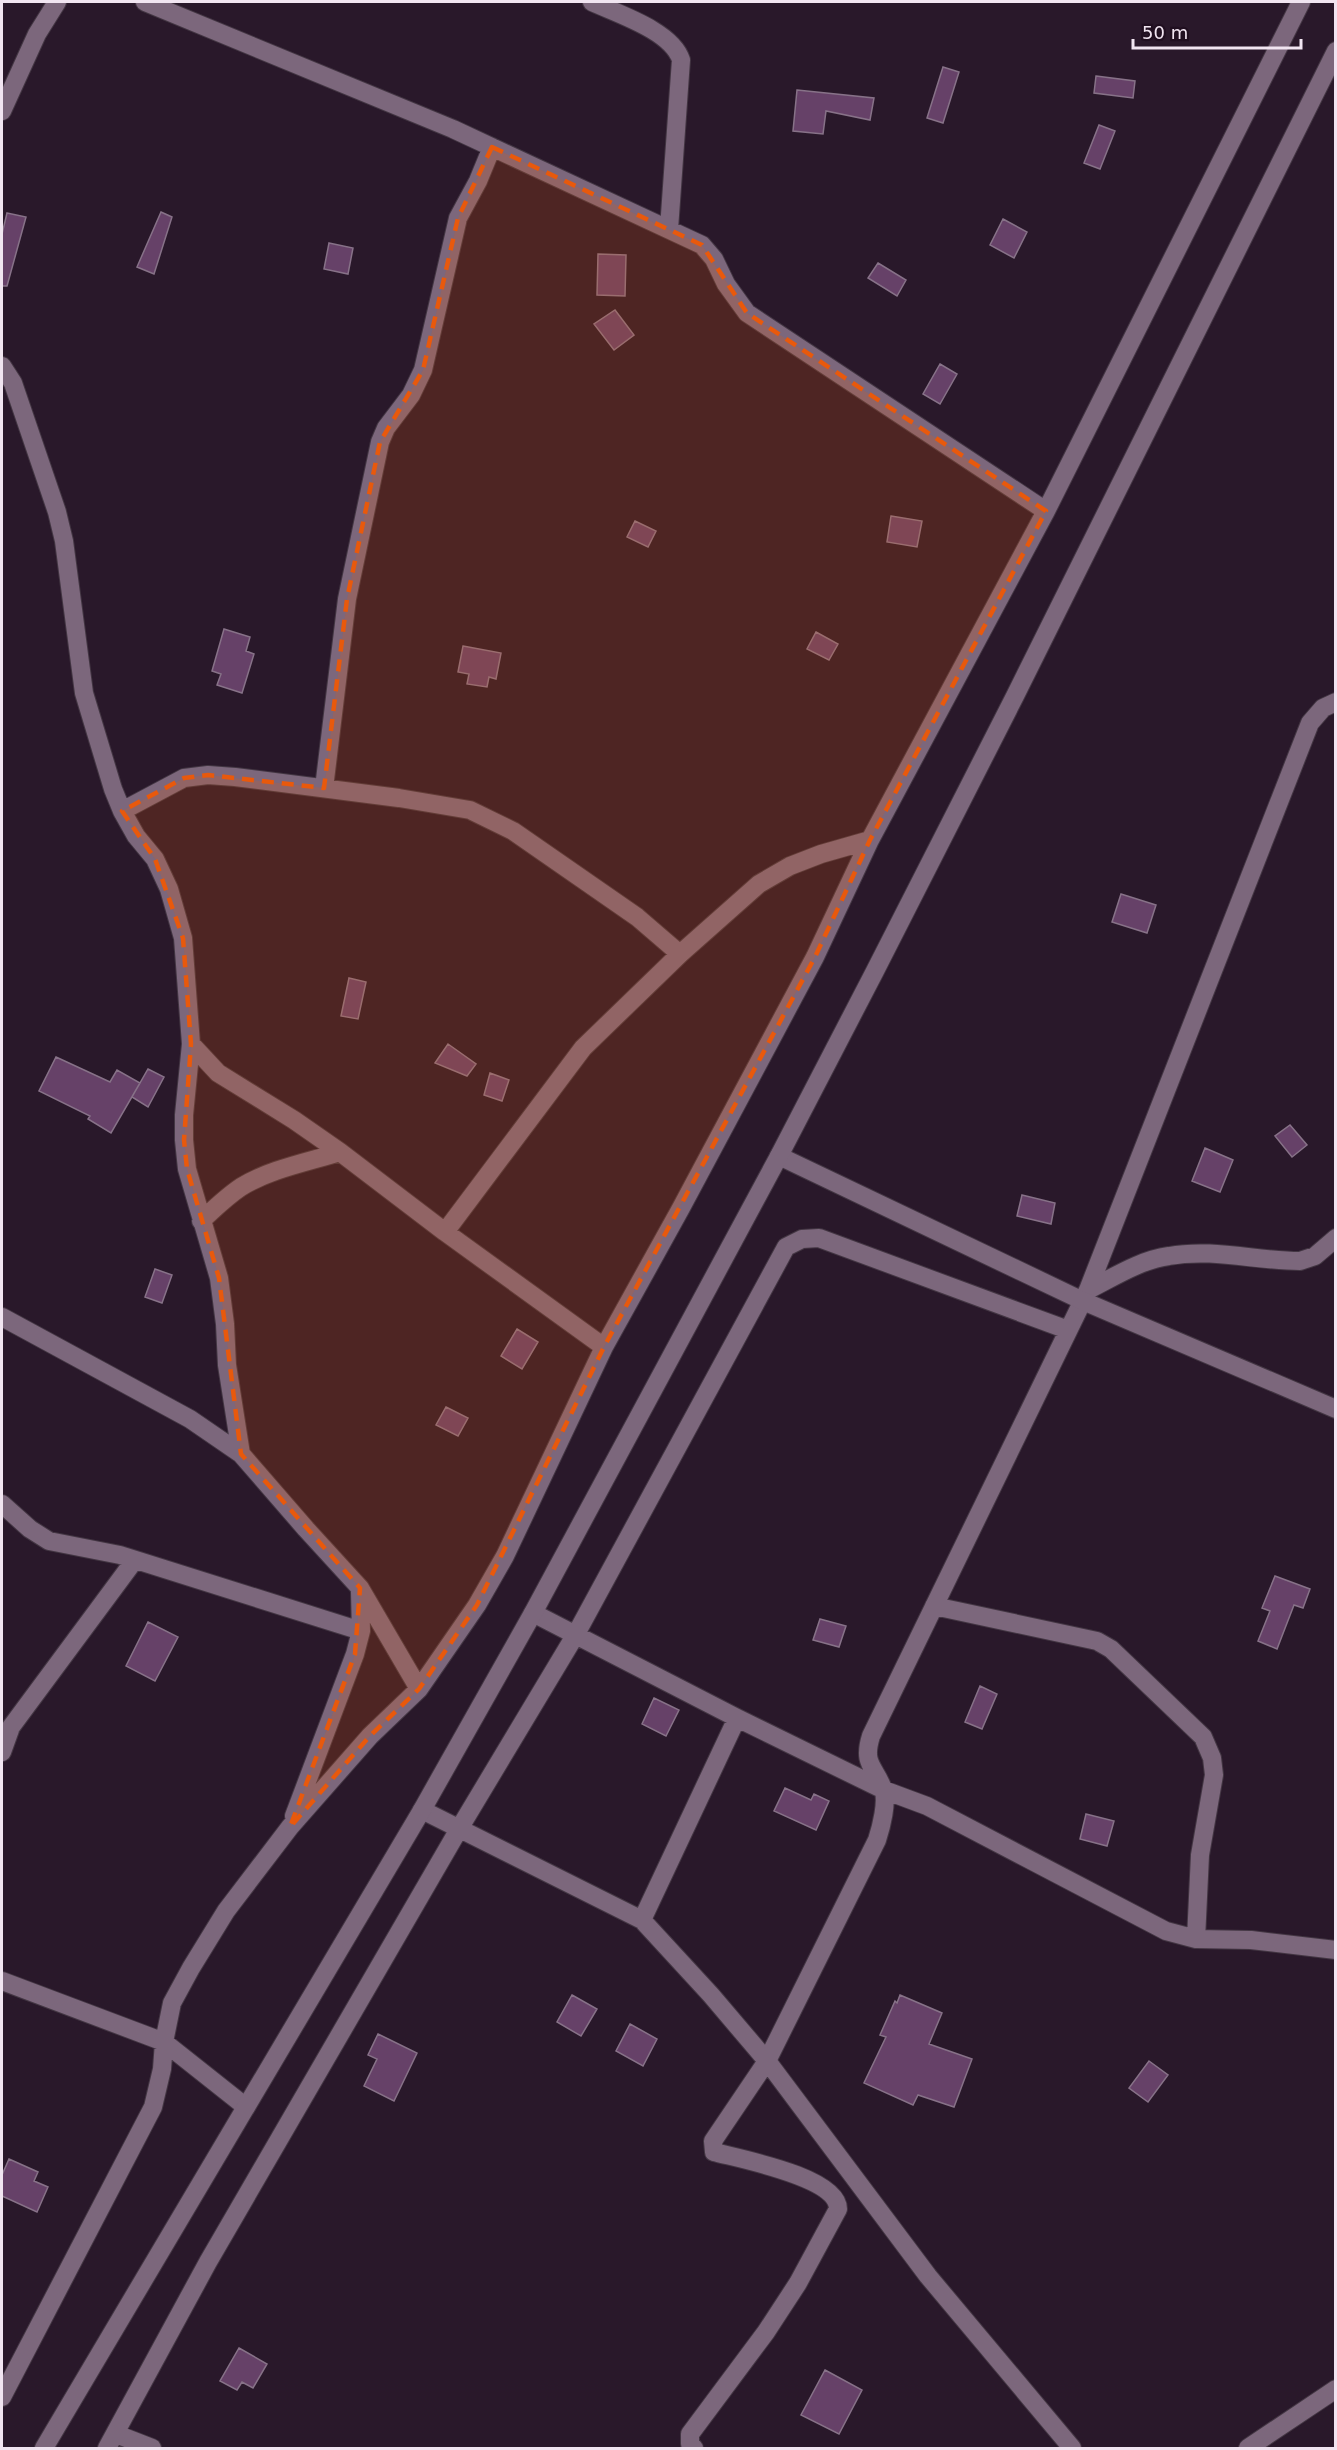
<svg xmlns="http://www.w3.org/2000/svg" width="1337" height="2450" font-family="'DejaVu Sans',sans-serif">
<style>
.building{fill:#664168;stroke:#877288;stroke-width:1.5}
.lines{fill:none;stroke-linecap:round;stroke-linejoin:round}
.minor-casing{stroke:#433643;stroke-width:20}
.tertiary-casing{stroke:#433643;stroke-width:20}
.secondary-casing{stroke:#433643;stroke-width:20}
.minor{stroke:#7c677c;stroke-width:18}
.tertiary{stroke:#7c677c;stroke-width:18}
.secondary{stroke:#7c677c;stroke-width:18}
.marked{fill:#e8590c;fill-opacity:0.2;stroke:#e8590c;stroke-width:4.5;stroke-dasharray:12 8;stroke-linejoin:round}
</style>
<rect width="100%" height="100%" fill="#29182a"/>
<path class="building" d="M943 67 959 72 943 123 927 118Z
M1096 76 1135 81 1133 98 1094 93Z
M797 90 874 98 870 120 826 111 823 134 793 131Z
M1099 125 1115 131 1100 169 1084 163Z
M161 212 172 217 154 274 137 267Z
M7 213 26 217 7 286H2V234Z
M1003 219 1027 232 1014 258 990 245Z
M329 243 353 248 348 274 324 269Z
M598 254 626 255 625 296 597 295Z
M878 263 906 280 897 296 868 278Z
M615 310 634 335 614 350 594 324Z
M940 364 957 374 940 404 923 394Z
M891 516 922 521 917 547 887 542Z
M635 521 656 531 648 547 627 537Z
M224 629 250 637 246 651 254 654 242 693 217 685 221 674 212 671Z
M816 632 838 644 829 660 807 649Z
M463 646 501 653 496 679 489 677 487 687 467 684 469 674 458 672Z
M1121 894 1156 905 1147 933 1112 922Z
M349 978 366 982 358 1019 341 1016Z
M448 1044 476 1064 467 1076 435 1063Z
M56 1057 110 1082 117 1070 140 1083 111 1133 88 1119 90 1116 39 1091Z
M148 1069 164 1077 148 1107 132 1097Z
M490 1073 509 1080 502 1101 484 1095Z
M1290 1125 1307 1145 1292 1157 1275 1136Z
M1205 1148 1233 1160 1220 1192 1192 1181Z
M1022 1195 1055 1203 1051 1224 1017 1216Z
M155 1269 172 1275 162 1303 145 1297Z
M517 1329 538 1342 522 1369 501 1356Z
M446 1407 468 1418 458 1436 436 1425Z
M1275 1576 1310 1589 1303 1608 1294 1605 1277 1649 1258 1641 1270 1611 1262 1608Z
M820 1619 846 1626 839 1647 813 1640Z
M148 1622 178 1637 155 1681 126 1666Z
M980 1686 997 1694 982 1729 965 1722Z
M654 1698 679 1710 666 1736 642 1724Z
M785 1788 811 1800 814 1794 829 1801 816 1830 774 1811Z
M1086 1814 1114 1821 1107 1846 1080 1839Z
M572 1995 597 2009 581 2036 557 2022Z
M900 1995 942 2013 929 2044 972 2059 954 2107 918 2095 913 2105 864 2083 886 2037 880 2035 895 2001 897 2003Z
M630 2024 657 2039 643 2066 616 2051Z
M378 2034 417 2053 394 2101 364 2086 377 2059 368 2055Z
M1149 2061 1168 2075 1148 2102 1129 2088Z
M9 2159 38 2172 34 2181 48 2187 37 2212 2 2196V2175Z
M239 2348 267 2364 253 2388 242 2382 237 2390 220 2381Z
M825 2370 862 2390 839 2434 801 2415Z"/>
<g class="lines">
<defs>
<path id="minor" d="M145 2 453 129 702 245 714 259 726 284 747 313 1046 511
M592 2C618 14 672 31 681 60L669 229
M2 111 37 34 57 2
M2 366 13 383 57 512 64 541 84 693 113 789 122 811 136 836 155 859 169 889 183 938 191 1044 218 1073 294 1120 340 1152 445 1232 604 1347
M324 788 347 599 380 442 386 428 411 395 423 370 458 218 478 181 492 147
M122 811 184 778 208 775 235 777 399 798 470 810 513 831 637 917 680 954
M191 1044 184 1115V1140L187 1169 219 1278 225 1324 227 1365 241 1454
M201 1221C214 1209 226 1197 241 1187 270 1169 308 1162 340 1152
M445 1232 583 1048 680 954 759 884 790 866 821 854 870 840
M1088 1290C1114 1277 1140 1260 1169 1256 1213 1248 1256 1261 1300 1261L1315 1256 1336 1238
M2 1317 190 1419 241 1454 306 1529 360 1588 419 1689
M2 1504 30 1529 49 1541 120 1555 361 1631
M934 1606 1097 1641 1111 1649 1203 1737 1212 1758 1214 1775 1200 1855 1196 1939
M533 1613 737 1718 884 1790 927 1806 1166 1931 1196 1939 1251 1940 1336 1950
M2 1752 11 1727 134 1561
M422 1810 642 1920 711 1995 767 2061 928 2276 1072 2448
M294 1816 355 1654 361 1631 360 1592
M642 1920 737 1718
M2 1981 164 2042 162 2069 153 2107 2 2397
M246 2107 164 2042 172 2003 191 1968 226 1911 290 1827 370 1736 419 1689 477 1605 505 1556 604 1347 681 1208 815 957 870 840 1046 511 1301 2
M116 2434 152 2448
M107 2448 208 2262 459 1829 576 1634 786 1247 802 1239 819 1238 1068 1330
M694 2448 690 2444V2434L766 2332 798 2283 838 2209C838 2177 740 2159 714 2152L713 2141 767 2061 877 1840C881 1828 888 1801 883 1789 875 1766 862 1765 871 1736L1088 1290 1310 723 1323 708 1336 702
M1248 2448 1336 2389"/>
<path id="tertiary" d="M779 1156 1083 1301 1336 1409"/>
<path id="secondary" d="M44 2448 422 1810 533 1613 779 1156 875 971 1015 696 1336 51"/>
</defs>
<use href="#minor" class="minor-casing"/>
<use href="#tertiary" class="tertiary-casing"/>
<use href="#secondary" class="secondary-casing"/>
<use href="#minor" class="minor"/>
<use href="#tertiary" class="tertiary"/>
<use href="#secondary" class="secondary"/>
</g>
<path class="marked" d="M492 147 702 245 747 313 1046 511 870 840 815 957 604 1347 477 1605 419 1689 370 1736 290 1827 355 1654 360 1588 241 1454 219 1278 187 1169 184 1140 191 1044 183 938 155 859 122 811 184 778 208 775 324 788 347 599 380 442 423 370 458 218Z"/>
<rect width="1337" height="2450" fill="none" stroke="#f1e5f1" stroke-width="6"/>
<path d="M1133 39v9h168v-9" fill="none" stroke="#f1e5f1" stroke-width="3"/>
<text x="1142" y="39" font-size="18" fill="#f1e5f1" stroke="#200f20" stroke-width="4.5" paint-order="stroke">50 m</text>
</svg>
